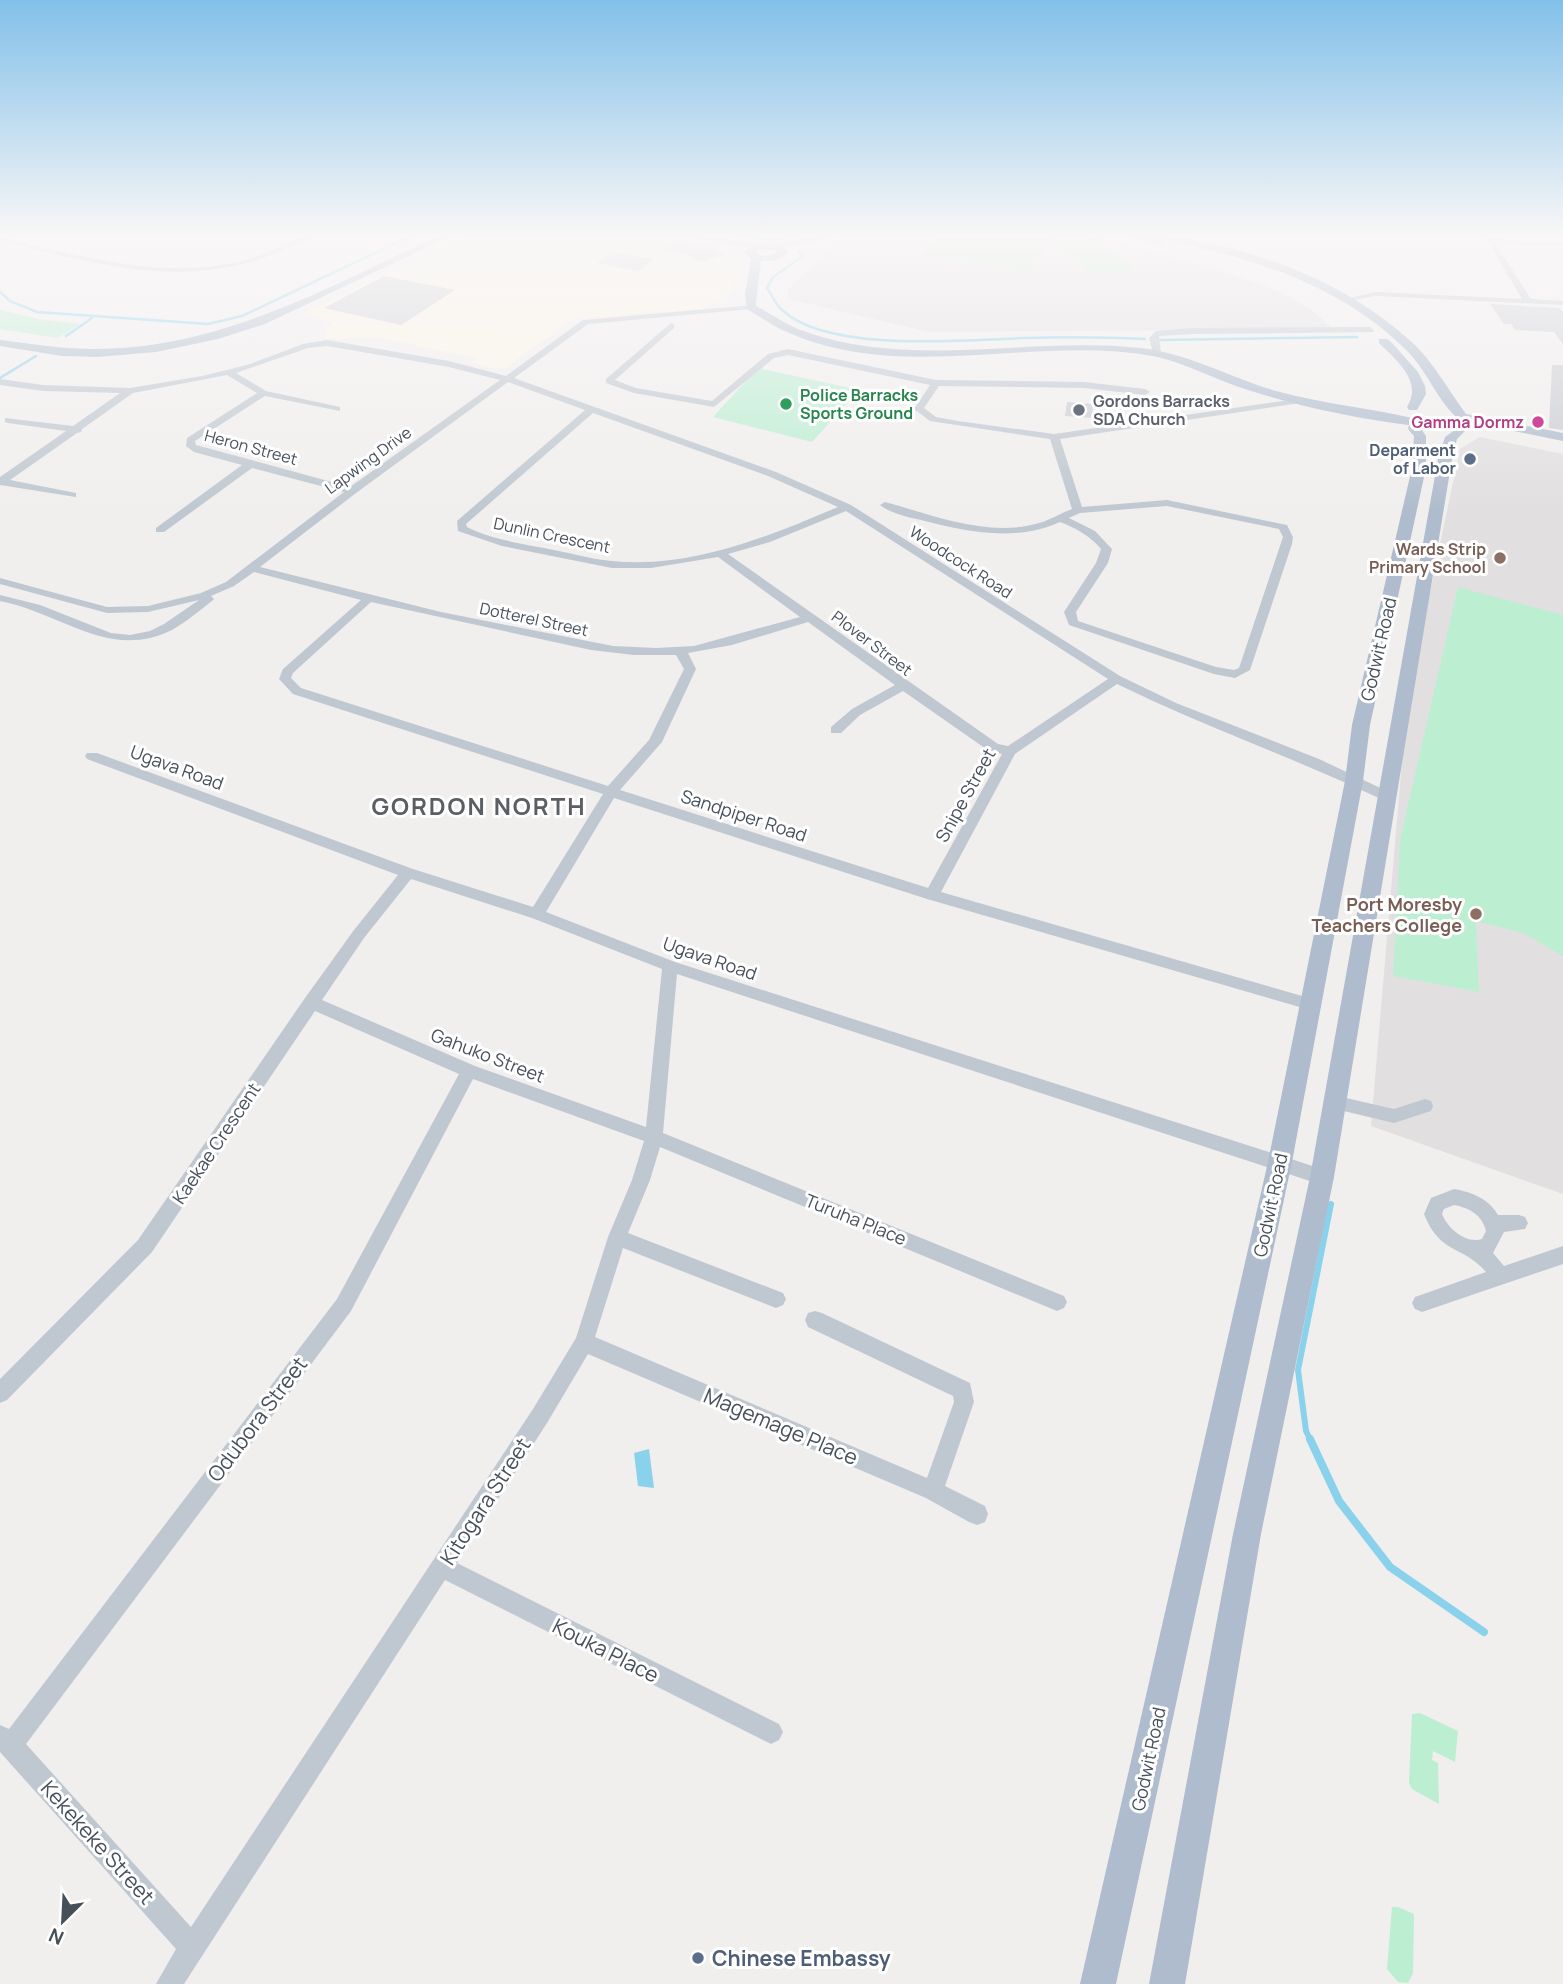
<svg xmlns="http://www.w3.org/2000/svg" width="1563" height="1984" font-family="Manrope,sans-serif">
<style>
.commercial{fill:#fcf7e7}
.education{fill:#e2dfe0}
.green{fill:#bceed2}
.water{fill:#8ad2eb}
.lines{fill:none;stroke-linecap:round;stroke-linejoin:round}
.stream-far2{stroke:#8ad2eb;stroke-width:2.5}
.stream-far1{stroke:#8ad2eb;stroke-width:6}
.stream{stroke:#8ad2eb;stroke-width:8}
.building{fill:#cbcdd3}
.minor{fill:#bfc8d0;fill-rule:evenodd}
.major{fill:#aebccd;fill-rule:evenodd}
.leisure-dot{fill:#2e9e5b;stroke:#fff;stroke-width:2.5}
.worship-dot{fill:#6b7280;stroke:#fff;stroke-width:2.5}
.hotel-dot{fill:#d1479c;stroke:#fff;stroke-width:2.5}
.service-dot{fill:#5c6f8a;stroke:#fff;stroke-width:2.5}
.education-dot{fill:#8d6e63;stroke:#fff;stroke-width:2.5}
.labels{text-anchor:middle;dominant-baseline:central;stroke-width:6;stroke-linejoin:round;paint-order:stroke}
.far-leisure-label{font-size:16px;font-weight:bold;fill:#27864d;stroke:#fff;text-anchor:start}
.far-worship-label{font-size:16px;font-weight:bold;fill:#5b616d;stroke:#fff;text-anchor:start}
.far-hotel-label{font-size:16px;font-weight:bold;fill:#b23c85;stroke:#fff;text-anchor:end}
.far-street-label{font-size:16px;fill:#46505b;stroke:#fff}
.far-service-label{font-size:16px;font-weight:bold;fill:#4e5e75;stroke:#fff;text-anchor:end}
.far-education-label{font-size:16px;font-weight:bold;fill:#785e54;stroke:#fff;text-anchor:end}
.street-label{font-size:18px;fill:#46505b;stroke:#fff}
.education-label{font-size:18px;font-weight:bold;fill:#785e54;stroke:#fff;text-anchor:end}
.near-street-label{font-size:21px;fill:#46505b;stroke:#fff}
.near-service-label{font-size:21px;font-weight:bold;fill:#4e5e75;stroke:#fff;text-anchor:start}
.district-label{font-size:24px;font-weight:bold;letter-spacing:2px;fill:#5b5e63;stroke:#fff}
</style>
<rect width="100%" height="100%" fill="#f1eeee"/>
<path class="commercial" d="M469 234H663L709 242 731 251 744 265 729 294 702 309 572 319 506 368 498 369 470 363 476 358 377 337 326 339V327L333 323 302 314Z"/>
<path class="education" d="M843 234H1088L1213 268 1275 290 1310 308 1333 329 929 332 789 299 788 289Z
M1480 437 1563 454V1194L1371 1126 1407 702 1460 449Z"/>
<path class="green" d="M939 234H1057L1029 271 923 255Z
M1098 239 1136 269 1091 274 1055 243Z
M0 310 38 319 80 324 58 338 0 329Z
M758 368 859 390 812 442 713 417Z
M1458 587 1563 615V956L1523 933 1476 921 1479 992 1393 976 1400 840Z
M1420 1713 1458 1731 1455 1762 1433 1751 1432 1760 1438 1763 1439 1804 1412 1789 1409 1783 1412 1714Z
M1392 1907H1398L1414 1914 1413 1973 1408 1983 1398 1982 1387 1969Z"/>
<path class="water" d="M649 1449 654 1488 638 1486 634 1453Z"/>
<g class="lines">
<path class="stream-far2" d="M730 234 774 240 797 234
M799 251 803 256 773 277 767 288C772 295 776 305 782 310 828 353 962 340 1022 338 1063 337 1104 337 1145 339
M0 292 10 301 37 312 208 324 242 316 415 234
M66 336 92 318
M1160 340 1357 337
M0 378 36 356"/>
<path class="stream-far1" d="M1311 1441 1306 1431 1298 1370 1331 1204"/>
<path class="stream" d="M1310 1439 1339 1501 1390 1567 1484 1632"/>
</g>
<path class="building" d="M678 240 708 245 725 254 700 262 686 254 664 250Z
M613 252 654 259 639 271 597 263Z
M384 276 455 290 401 325 324 308Z
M1490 304 1560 308 1563 312V344L1554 332 1515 330 1511 324H1504Z
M1552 365H1563V430L1549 428Z
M1067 402 1093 404 1092 418 1065 416Z"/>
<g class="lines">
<path class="minor" d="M307 234H318C308 241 295 245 284 250 188 292 97 264 0 241V237C77 255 159 280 238 262 262 256 285 244 307 234Z
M1167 234H1177L1159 244 1152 242Z
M1478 234H1487L1493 239 1563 242V246L1496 244 1531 299 1563 301V305L1376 296 1348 301 1344 299 1376 292 1522 299 1488 242Z
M754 305 755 307 751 309 588 324 514 378 776 472 851 505 1120 676 1176 703 1319 759 1391 793 1393 796 1391 799H1381C1294 758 1203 726 1117 684L1015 754 941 892 1316 1000 1318 1004 1316 1008 1310 1010 927 899 614 798 546 912 675 962 1322 1169 1328 1171 1331 1177 1328 1183 1322 1185 677 974 663 1133 1064 1296 1067 1302 1064 1308 1057 1311 660 1147 650 1180 628 1233 783 1293 786 1299 783 1305 776 1308 623 1248 595 1337 927 1478 954 1402 953 1396 808 1327 805 1320 808 1313 815 1311 822 1313 970 1383 974 1402 945 1486 985 1506 988 1514 985 1522 977 1525 969 1522 926 1498 588 1354 547 1423 457 1563 779 1724 783 1732 779 1740 771 1744 763 1740 445 1580 184 1984H156L176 1949 0 1752V1725L9 1729 337 1299 459 1074 315 1011 152 1252 7 1400 0 1403V1379L138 1240 305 998 354 930 398 875 87 759 85 756 87 753H97L413 869 533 907 603 794 293 694 279 679 283 669 361 600 254 572 234 586 211 596 214 599 212 601C199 611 186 622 172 630 109 661 62 613 0 601V595L40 605 111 633 130 635 150 631 164 624 199 600 148 612 107 613 0 584V578L107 607 148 606 201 593 226 582 344 492 252 468 164 532H156V528L242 465 194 452 186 446 187 438 257 393 227 375 133 393 82 429 81 432 77 433 10 480 76 493V497L0 485V477L66 431 8 423 5 422V418L73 426 120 393 43 391 0 385V379L43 385 130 388 202 376 247 365 303 344 327 340 449 361 506 376 583 320ZM327 346 449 367 500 380 350 487 196 445 195 441 265 396 340 411V407L266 391 236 373 308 348ZM508 382 585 410 457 521 458 531 502 546 612 568H651L718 557 800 617 694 646 656 648 613 646 441 612 260 567 356 493ZM593 413 768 476 838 507C767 537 691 569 612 561 589 559 567 552 544 548 518 543 491 539 467 527L466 524ZM846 511 1108 679 1008 746 998 744 728 554 770 542ZM371 602 591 650 634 655H676L684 669 649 740 608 786 301 688 291 678 293 673ZM808 622 895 685 852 709 831 727V733H841L860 715 903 691 989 751 1002 754 928 888 620 790 662 742 696 669 688 653 732 645ZM411 879 532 918 662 969 646 1127 475 1066 322 1000 364 938ZM473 1079 644 1141 632 1180 608 1237 576 1338 533 1409 191 1927 26 1744 351 1311Z
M671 323 674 324V328L615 380 636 388 712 401 768 354 788 349 936 380 1084 382 1145 389 1150 392 1145 395 1084 388 939 386 924 408 936 417 958 421 1054 434 1303 398 1305 400 1300 403 1060 439 1082 507 1167 500 1287 525 1293 537 1292 544 1250 670 1235 678 1214 674 1069 625 1064 612 1096 563 1101 549C1090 536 1076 528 1060 522 1016 542 966 532 921 520 907 517 890 513 880 505L885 502C933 515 988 538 1039 523 1051 520 1060 513 1072 509L1050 439 930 421 914 409 930 385 788 355 774 358 714 407 634 393 606 383V379ZM1167 506 1279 529 1283 537 1239 668 1234 670 1216 667 1078 621 1076 612 1108 563 1112 549 1095 531 1069 518 1080 513Z
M1370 327 1374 330 1373 332 1194 334 1159 336 1161 353 1157 356 1153 353 1149 338 1156 331 1194 328Z
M1333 1095 1394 1109 1425 1099 1431 1101 1433 1106 1431 1111 1394 1123 1327 1107 1325 1102 1327 1097Z
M1454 1189C1472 1192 1489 1199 1498 1215H1519L1525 1217 1528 1223 1525 1229 1504 1232 1493 1253 1504 1266 1563 1246V1264L1422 1312 1415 1309 1412 1303 1415 1297 1486 1272C1463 1245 1440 1255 1424 1214L1431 1198ZM1454 1205C1470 1208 1482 1215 1486 1231L1482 1239C1466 1244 1448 1229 1442 1214L1444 1209Z"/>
<path class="major" d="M442 234H455L265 324 218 339 156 352 98 357 62 356 0 346V340C32 344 63 349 95 349 221 349 331 286 442 234Z
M675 234C705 234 734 243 764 243 788 244 811 234 835 234L810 243 784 247 789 252C781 260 773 262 761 261L756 301V306C770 313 784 323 798 329 907 371 1027 336 1140 348 1188 353 1231 378 1276 391 1323 404 1370 408 1417 419L1422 425 1421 429 1426 436V468L1370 725 1363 781 1292 1162 1116 1984H1080L1268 1162 1345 781 1352 725 1412 468 1414 436 1408 429 1409 425C1355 418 1301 407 1248 390 1216 380 1186 363 1153 356 1033 335 905 383 789 333 774 327 761 317 747 309L745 295 751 259 744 252 749 248ZM760 249 776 251 777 252C770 256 762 258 756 252Z
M1124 234C1222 234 1340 274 1415 345 1435 365 1449 391 1466 414L1563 433V441L1460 420C1438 403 1428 372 1408 352 1342 284 1243 254 1153 238L1165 243 1160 246Z
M1379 339H1387L1392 343 1418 372 1425 386 1426 394 1417 410H1409L1407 407C1423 381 1397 361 1379 343Z
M1459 427 1465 431 1457 439 1452 459 1334 1177 1261 1534 1185 1984H1149L1233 1534 1310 1177 1438 459 1445 437Z"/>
</g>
<linearGradient id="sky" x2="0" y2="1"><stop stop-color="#82c0e9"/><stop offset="0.46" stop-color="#f9f7f7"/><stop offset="1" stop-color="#f9f7f7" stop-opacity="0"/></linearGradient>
<rect width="1563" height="512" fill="url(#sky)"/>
<circle class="leisure-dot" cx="786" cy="404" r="7"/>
<circle class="worship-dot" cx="1079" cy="410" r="7"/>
<circle class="hotel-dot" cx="1538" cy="422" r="7"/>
<g class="service-dot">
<circle cx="1470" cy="459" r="7"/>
<circle cx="698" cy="1958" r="7"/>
</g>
<g class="education-dot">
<circle cx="1500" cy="558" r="7"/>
<circle cx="1476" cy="914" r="7"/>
</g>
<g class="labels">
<g class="far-leisure-label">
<text x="800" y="395">Police Barracks<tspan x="800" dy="18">Sports Ground</tspan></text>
</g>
<g class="far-worship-label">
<text x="1093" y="401">Gordons Barracks<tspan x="1093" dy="18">SDA Church</tspan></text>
</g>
<g class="far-hotel-label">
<text x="1524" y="422">Gamma Dormz</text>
</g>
<g class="far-street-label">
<text transform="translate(251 447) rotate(15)">Heron Street</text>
<text transform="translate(368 460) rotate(-36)">Lapwing Drive</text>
<text transform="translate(552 535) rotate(12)">Dunlin Crescent</text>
<text transform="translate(961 562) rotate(33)">Woodcock Road</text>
<text transform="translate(534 619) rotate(12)">Dotterel Street</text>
<text transform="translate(872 643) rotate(37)">Plover Street</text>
</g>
<g class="far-service-label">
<text x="1456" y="450">Deparment<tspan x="1456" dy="18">of Labor</tspan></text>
</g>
<g class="far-education-label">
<text x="1486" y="549">Wards Strip<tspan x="1486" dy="18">Primary School</tspan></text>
</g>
<g class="street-label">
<text transform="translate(1378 649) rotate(-77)">Godwit Road</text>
<text transform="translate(177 767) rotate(20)">Ugava Road</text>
<text transform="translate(965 795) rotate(-61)">Snipe Street</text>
<text transform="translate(744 815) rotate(18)">Sandpiper Road</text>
<text transform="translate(710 958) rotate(19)">Ugava Road</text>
<text transform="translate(488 1055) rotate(21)">Gahuko Street</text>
<text transform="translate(216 1143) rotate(-56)">Kaekae Crescent</text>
<text transform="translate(1270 1205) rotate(-78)">Godwit Road</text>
<text transform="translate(856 1219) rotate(22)">Turuha Place</text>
<text transform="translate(1148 1759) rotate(-78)">Godwit Road</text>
</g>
<g class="education-label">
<text x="1462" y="904">Port Moresby<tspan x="1462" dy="21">Teachers College</tspan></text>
</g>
<g class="near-street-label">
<text transform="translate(257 1419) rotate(-53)">Odubora Street</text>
<text transform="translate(781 1426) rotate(23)">Magemage Place</text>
<text transform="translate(485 1501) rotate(-57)">Kitogara Street</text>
<text transform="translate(606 1650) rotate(27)">Kouka Place</text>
<text transform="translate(98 1842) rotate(48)">Kekekeke Street</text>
</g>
<g class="near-service-label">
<text x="712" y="1958">Chinese Embassy</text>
</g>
<g class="district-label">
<text x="479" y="805">GORDON NORTH</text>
</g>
</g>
<g transform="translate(63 1921) rotate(204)" stroke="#ffffff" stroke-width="5" paint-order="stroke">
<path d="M0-5L12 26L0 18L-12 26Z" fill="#46505b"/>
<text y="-10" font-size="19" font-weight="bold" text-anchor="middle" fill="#46505b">N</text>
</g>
</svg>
